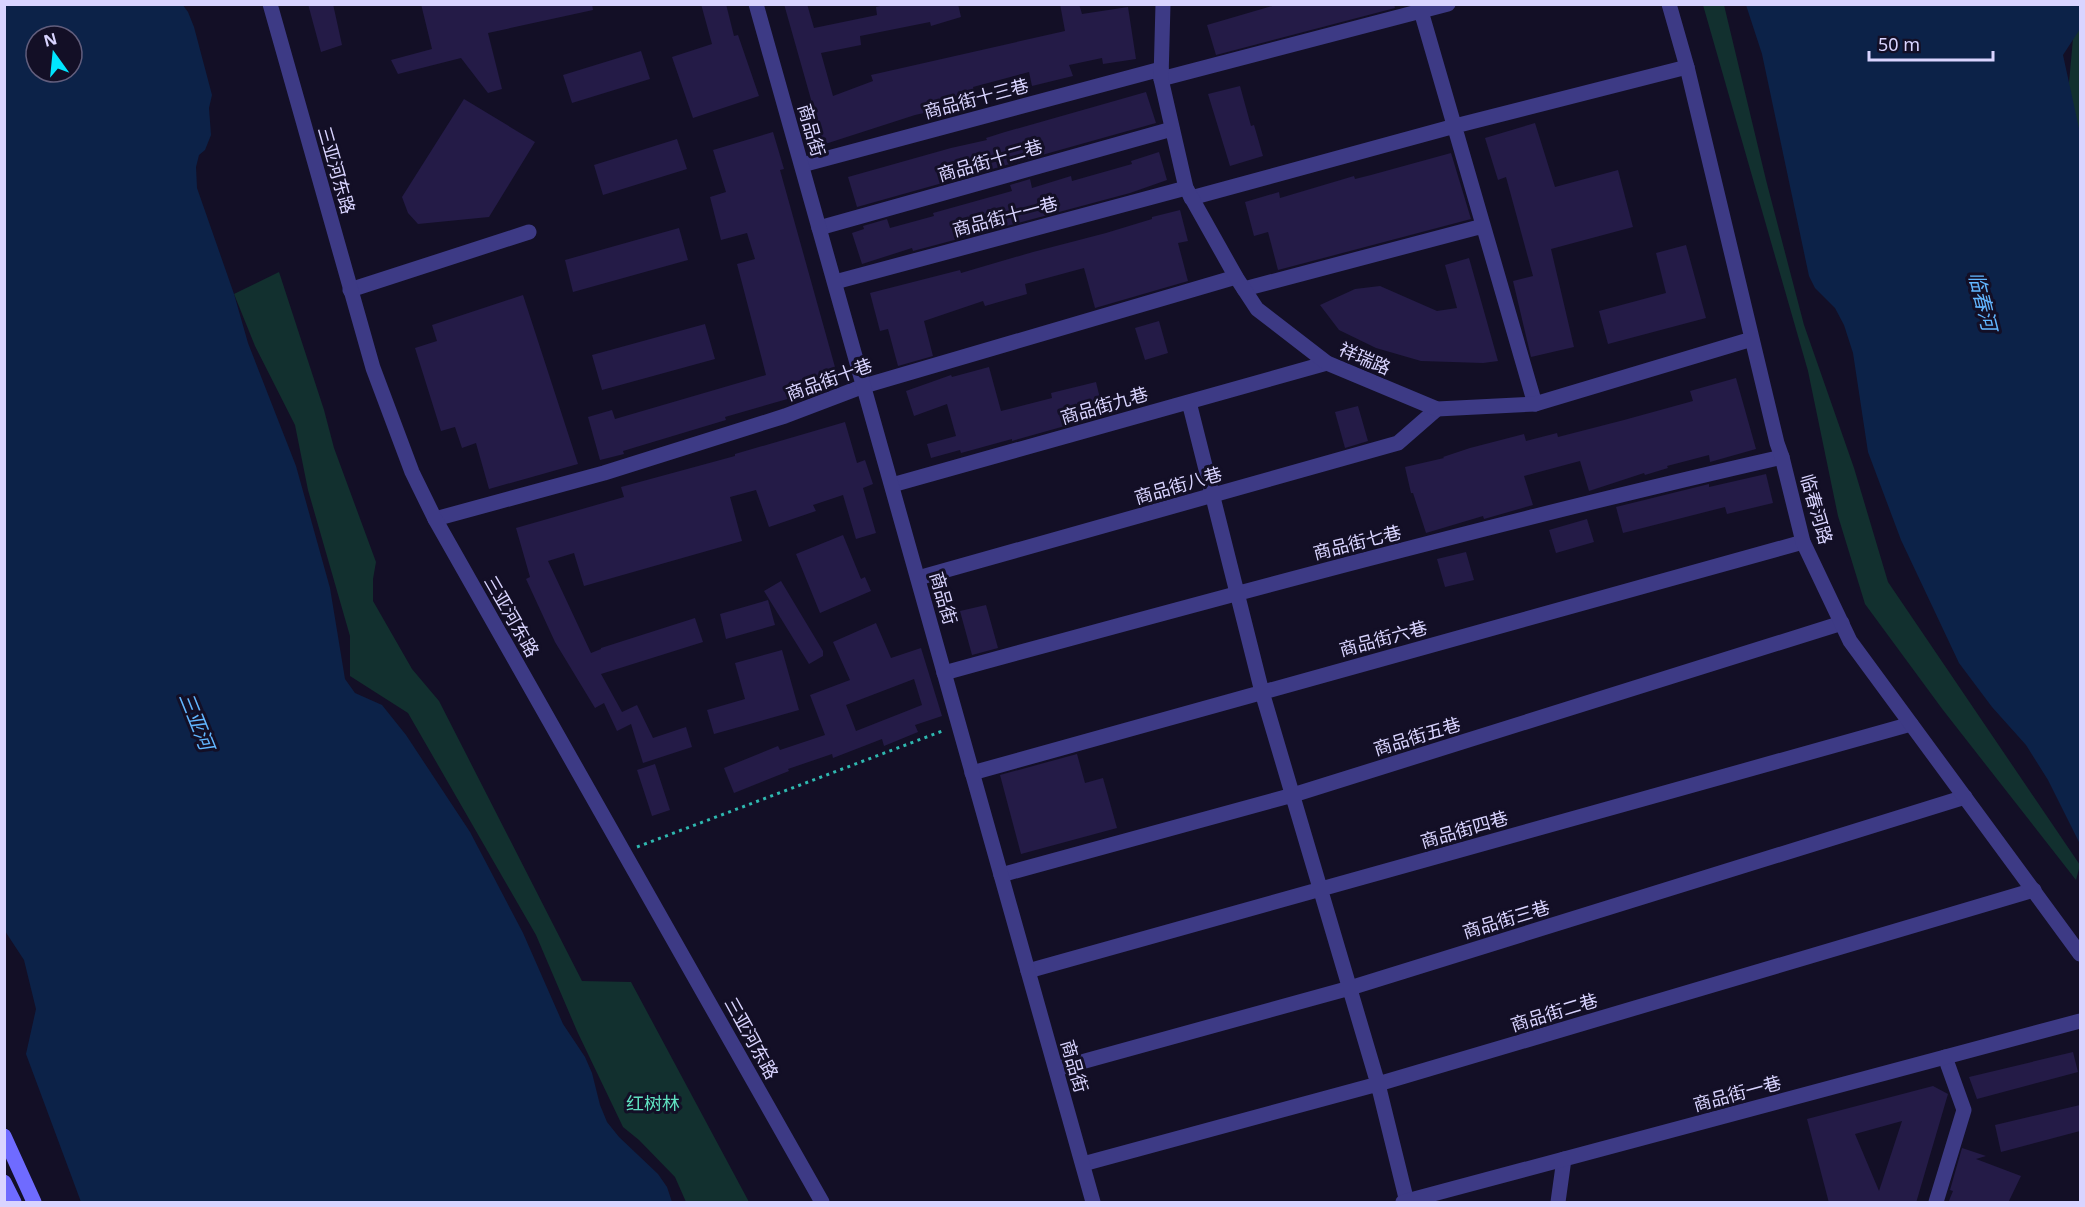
<svg xmlns="http://www.w3.org/2000/svg" width="2085" height="1207" font-family="'Noto Sans','Noto Sans SC',sans-serif">
<style>
.green{fill:#12302f}
.water{fill:#0c2248;fill-rule:evenodd}
.building{fill:#241b47;fill-rule:evenodd}
.lines{fill:none;stroke-linecap:round;stroke-linejoin:round}
.path{stroke:#2fb8b0;stroke-width:3;stroke-dasharray:3 4.5;stroke-linecap:butt}
.minor{stroke:#3d3a85;stroke-width:15}
.tertiary{stroke:#3d3a85;stroke-width:15}
.secondary{stroke:#6f6bff;stroke-width:15}
.labels{text-anchor:middle;dominant-baseline:central;stroke-width:6;stroke-linejoin:round;paint-order:stroke}
.street-label{font-size:18px;fill:#d9d4ff;stroke:#130f26}
.park-label{font-size:18px;fill:#5fe0c0;stroke:#130f26}
.water-label{font-size:20px;font-style:italic;fill:#62b6ff;stroke:#130f26}
</style>
<rect width="100%" height="100%" fill="#130f26"/>
<path class="green" d="M1703 5H1724L1766 180 1804 325 1854 468 1888 582 2080 865 2076 880 1943 710 1865 604 1838 516 1808 371Z
M2076 5H2080V143L2068 94Z
M279 272 324 410 334 448 376 562 373 579V601L412 669 439 701 582 981 631 982 749 1202H686L675 1177 639 1140 623 1127 577 1031 536 935 408 713 350 676V636L308 490 295 425 255 346 234 294Z"/>
<path class="water" d="M182 4 188 12 194 27 212 95 209 108 211 135 205 150 199 155 196 167 197 188 234 294 248 343 296 466 330 588 345 679 355 693 382 705 406 735 470 832 523 933 563 1024 585 1057 592 1073 600 1105 607 1122 619 1137 658 1174 667 1187 672 1202H81L26 1054 36 1009 24 960 5 931V5ZM36 36H72V72H36Z
M1746 5H2080V29L2063 55 2080 133V844L2048 780 2026 745 1992 707 1959 663 1901 540 1868 452 1853 353 1844 325 1835 308 1815 288 1809 276 1762 54Z"/>
<path class="building" d="M308 4H333L342 45 321 52Z
M421 4H592L593 10 488 33 502 89 488 93 461 58 398 74 391 60 432 49Z
M701 4H726L734 36 738 35 759 96 693 118 672 57 712 44Z
M784 4H807L814 28 877 15 876 7 888 4H958L961 17 931 26 930 22 860 36 861 45 821 53 833 96 873 81 871 75 1065 31 1060 4H1079L1082 14 1128 7 1136 59 1103 64 1102 58 1069 65 1073 76 1032 86 1029 72 973 87 977 101 915 115 822 145 810 104 812 103Z
M1279 4H1394L1395 8 1216 55 1207 25Z
M641 51 650 79 572 103 563 75Z
M1240 86 1251 126 1254 125 1263 156 1230 166 1208 94Z
M1146 92 1156 123 857 207 848 177 951 148 987 140 986 138 1005 132Z
M464 99 535 142 489 217 418 224 408 213 402 197Z
M1535 123 1555 187 1618 170 1633 227 1551 249 1574 347 1531 357 1513 281 1533 276 1506 177 1498 180 1485 138Z
M773 132 784 169 780 170 840 385 819 393 813 394 812 392 725 417 726 420 623 451 624 454 600 460 588 417 612 410 615 419 766 375 737 264 755 259 747 233 721 240 710 197 726 192 713 150Z
M677 139 687 169 603 195 594 165Z
M1159 152 1167 180 1130 193 913 251 912 248 862 264 852 233 864 229 863 226 887 219 890 228 934 216 933 213 1012 191 1010 185 1030 179 1032 188 1071 176 1072 181 1132 164 1131 161Z
M1451 153 1471 219 1278 270 1268 232 1254 236 1245 202 1279 192 1280 198 1354 176 1355 179 1371 175Z
M1180 210 1188 241 1178 243 1188 281 1095 308 1084 268 1025 284 1027 294 985 306 983 301 924 321 933 356 898 366 888 329 880 331 870 293 960 270 961 273 1033 252 1106 233 1152 219V217Z
M679 228 688 260 573 292 565 260Z
M1686 245 1706 318 1608 344 1599 311 1666 293 1656 253Z
M1469 258 1498 361 1483 363 1421 361 1376 348 1339 330 1320 305 1355 289 1380 286 1437 311 1457 308 1445 265Z
M523 295 578 464 489 489 476 443 462 448 455 427 441 431 415 348 437 341 432 325Z
M1159 321 1168 353 1145 360 1135 328Z
M705 324 715 359 602 390 592 355Z
M989 367 1001 411 1052 398 1051 393 1096 382 1104 415 1012 441V439L961 453 960 450 931 458 927 444 956 436 947 404 914 416 906 391 951 375 952 377Z
M1736 378 1756 449 1710 462 1709 455 1667 466 1668 468 1645 475 1644 473 1589 491 1580 461 1524 476 1533 505 1484 519 1483 516 1426 533 1413 493H1411L1405 467 1444 458 1443 457 1470 448 1524 434 1526 441 1557 433 1558 437 1624 420 1693 401 1690 391Z
M1358 406 1368 441 1345 448 1335 412Z
M845 422 857 463 865 460 873 484 863 488 876 533 856 539 843 495 813 505 816 511 769 527 756 490 730 497 742 541 584 586 574 553 548 561 591 653 601 649V648L695 618 703 642 601 674 622 712 637 705 653 738 686 727 692 747 643 763 631 724 617 731 604 703 595 708 555 642 526 579 530 577 516 528 624 497 621 487 735 456V454Z
M1766 474 1773 503 1727 514 1725 507 1623 533 1616 507 1709 484V487Z
M1587 519 1594 542 1556 553 1549 530Z
M843 535 861 579 865 577 871 591 820 613 796 554Z
M1466 552 1474 580 1445 587 1437 559Z
M781 581 823 651V656L809 664 764 591Z
M768 600 775 625 726 639 720 614Z
M986 605 998 648 972 655 960 611Z
M876 623 891 658 921 648 942 716 915 725 918 732 884 746 882 739 833 758 832 754 788 769 789 771 734 793 724 768 778 746 780 750 825 735 810 695 850 680 833 642ZM914 679 922 705 856 731 846 705Z
M782 650 799 710 714 734 707 710 745 699 735 663Z
M1077 754 1085 783 1103 778 1117 828 1021 854 1000 775Z
M655 764 670 810 652 816 637 770Z
M2073 1052 2078 1072 1977 1099 1969 1077Z
M1933 1086 1948 1094 1916 1203H1829L1807 1119ZM1902 1121 1879 1191 1855 1134Z
M2080 1105V1131L2001 1152 1995 1125Z
M1962 1148 1986 1156 1976 1159 2021 1176 2008 1203H1948L1953 1191 1950 1190Z"/>
<g class="lines">
<path class="path" d="M637 847 945 730"/>
<path class="minor" d="M1421 11 1535 404
M1161 79 1448 4
M802 165 1161 69
M1191 198 1455 126 1687 67
M819 228 1172 129
M835 282 1186 188
M1244 289 1483 226
M350 290 529 232
M1189 402 1262 692 1378 1084 1407 1202
M892 485 1327 363
M435 519 604 473 785 416 864 386 1236 277
M918 578 1398 443 1437 409
M944 673C1222 597 1501 521 1782 457
M972 773 1803 542
M1001 875 1293 795 1842 623
M1028 971 1911 724
M1056 1069 1350 988 1965 797
M1083 1164 1378 1084 2034 890
M1558 1202 1564 1159
M1936 1202 1964 1110 1945 1057"/>
<path class="tertiary" d="M270 4 373 368 412 472 435 519 822 1202
M756 4 1093 1202
M1163 4 1161 79 1186 188 1236 277 1257 309 1327 363 1437 409 1535 404 1752 339
M1669 4 1687 67 1777 443 1782 457 1803 542 1850 641 2080 954
M1403 1202 2080 1021"/>
<path class="secondary" d="M4 1136 34 1202
M4 1182 14 1202"/>
</g>
<g class="labels">
<g class="street-label">
<text transform="translate(976 98) rotate(-15)">商品街十三巷</text>
<text transform="translate(812 130) rotate(74)">商品街</text>
<text transform="translate(990 160) rotate(-16)">商品街十二巷</text>
<text transform="translate(337 170) rotate(74)">三亚河东路</text>
<text transform="translate(1005 216) rotate(-15)">商品街十一巷</text>
<text transform="translate(1365 358) rotate(23)">祥瑞路</text>
<text transform="translate(829 379) rotate(-20)">商品街十巷</text>
<text transform="translate(1104 405) rotate(-16)">商品街九巷</text>
<text transform="translate(1178 485) rotate(-16)">商品街八巷</text>
<text transform="translate(1817 509) rotate(74)">临春河路</text>
<text transform="translate(1357 542) rotate(-14)">商品街七巷</text>
<text transform="translate(944 598) rotate(74)">商品街</text>
<text transform="translate(512 616) rotate(60)">三亚河东路</text>
<text transform="translate(1383 638) rotate(-15)">商品街六巷</text>
<text transform="translate(1417 736) rotate(-17)">商品街五巷</text>
<text transform="translate(1464 829) rotate(-16)">商品街四巷</text>
<text transform="translate(1506 919) rotate(-17)">商品街三巷</text>
<text transform="translate(1554 1012) rotate(-17)">商品街二巷</text>
<text transform="translate(752 1038) rotate(61)">三亚河东路</text>
<text transform="translate(1075 1066) rotate(74)">商品街</text>
<text transform="translate(1737 1093) rotate(-15)">商品街一巷</text>
</g>
<g class="park-label">
<text x="653" y="1103">红树林</text>
</g>
<g class="water-label">
<text transform="translate(1983 301) rotate(76)">临春河</text>
<text transform="translate(197 721) rotate(68)">三亚河</text>
</g>
</g>
<rect width="2085" height="1207" fill="none" stroke="#d9d4ff" stroke-width="12"/>
<g transform="translate(54 54) rotate(345)"><circle r="28" fill="#130f26" stroke="#625e7d" stroke-width="1.5"/>
<path d="M0-4.5L10 22L0 15L-10 22Z" fill="#00e5ff"/>
<text y="-9" font-size="16" font-weight="bold" text-anchor="middle" fill="#d9d4ff">N</text>
</g>
<path d="M1869 51v9h124v-9" fill="none" stroke="#d9d4ff" stroke-width="3"/>
<text x="1878" y="51" font-size="18" fill="#d9d4ff" stroke="#130f26" stroke-width="4.5" paint-order="stroke">50 m</text>
</svg>
